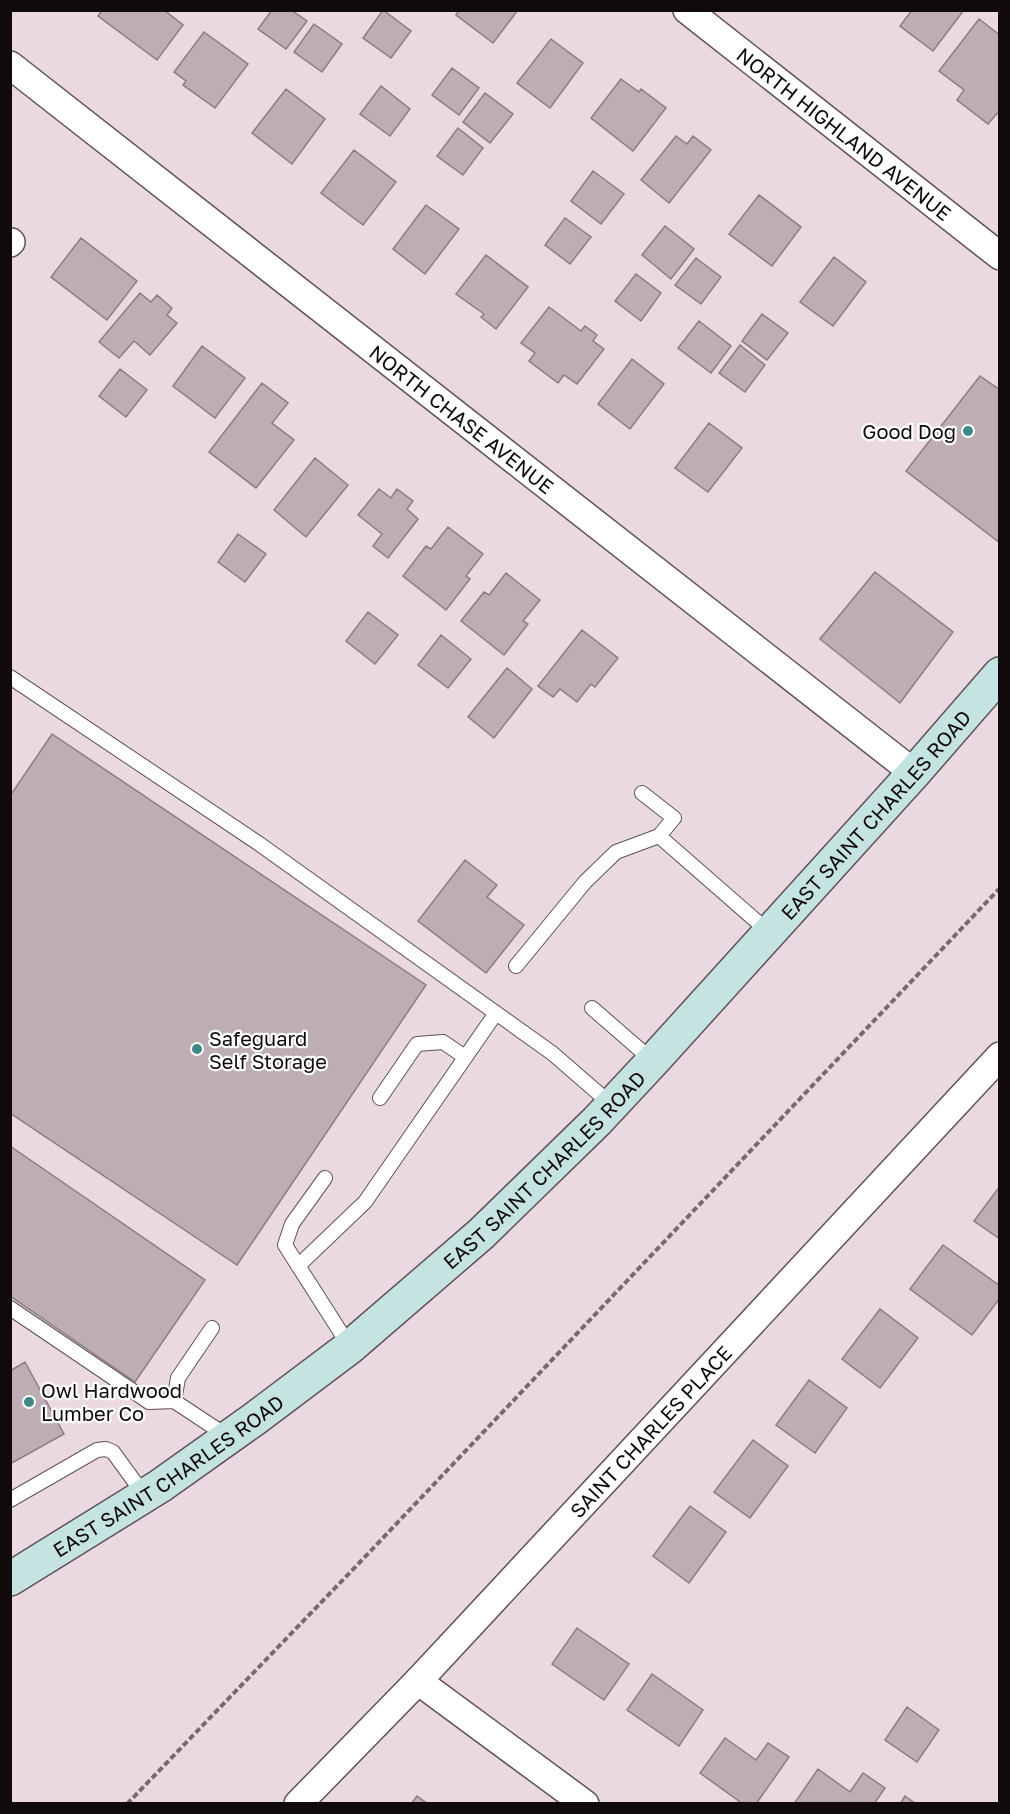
<svg xmlns="http://www.w3.org/2000/svg" width="1010" height="1814" font-family="'Golos Text',sans-serif">
<style>
.building{fill:#bdadb4;stroke:#8c7c84;stroke-width:1.5}
.lines{fill:none;stroke-linecap:round;stroke-linejoin:round}
.lane-casing{stroke:#605258;stroke-width:16}
.street-casing{stroke:#605258;stroke-width:30}
.secondary-casing{stroke:#605258;stroke-width:36}
.path{stroke:#766b70;stroke-width:4;stroke-dasharray:6 3;stroke-linecap:butt}
.lane{stroke:#fff;stroke-width:14}
.street{stroke:#fff;stroke-width:27}
.secondary{stroke:#c5e3e1;stroke-width:33}
.poi-dot{fill:#408883;stroke:#fff;stroke-width:2}
.labels{text-anchor:middle;dominant-baseline:central;stroke-width:4.5;stroke-linejoin:round;paint-order:stroke}
.street-label{font-size:20px;fill:#100a0d;stroke:#fff}
.poi-label{font-size:20px;fill:#100a0d;stroke:#fff;text-anchor:start}
</style>
<rect width="100%" height="100%" fill="#ead9e1"/>
<path class="building" d="M102 10H164L183 25 157 60 98 16Z
M272 10H291L307 21 286 49 258 29Z
M383 10 411 31 391 58 363 38Z
M459 10H518L493 43 456 15Z
M912 10H964L933 51 900 26Z
M979 19 1000 35V110L988 124 957 100 964 90 939 71Z
M314 24 342 44 322 72 294 52Z
M204 32 248 64 215 108 183 85 186 81 174 72Z
M551 39 583 63 550 108 517 83Z
M452 68 479 88 459 115 432 95Z
M621 79 639 92 641 89 666 108 633 151 591 118Z
M381 86 410 109 390 136 360 114Z
M286 89 325 119 292 164 252 133Z
M485 93 513 114 490 143 463 122Z
M458 128 483 148 463 175 437 156Z
M676 136 687 144 693 136 711 150 669 203 641 180Z
M354 150 396 182 363 225 321 193Z
M593 171 624 194 601 224 571 201Z
M759 195 801 227 772 266 729 234Z
M426 205 459 229 425 274 393 249Z
M565 218 591 237 570 264 545 245Z
M665 226 694 249 671 279 642 255Z
M81 238 137 281 107 320 51 277Z
M486 255 528 287 496 329 481 317 484 314 456 294Z
M834 257 866 282 833 326 800 302Z
M696 258 721 277 701 304 675 285Z
M636 274 661 293 641 321 615 301Z
M140 293 151 302 157 295 172 308 167 315 177 323 150 355 134 341 119 358 99 342Z
M549 307 581 331 585 326 597 335 593 341 604 349 577 384 564 375 558 383 529 361 535 353 521 343Z
M762 314 788 333 767 360 742 341Z
M699 321 731 346 711 373 678 348Z
M740 345 765 365 745 392 719 373Z
M202 346 245 378 215 418 173 386Z
M632 359 664 384 630 429 598 404Z
M120 369 147 390 126 417 99 396Z
M980 376 1000 390V543L906 471Z
M262 383 288 403 272 423 294 440 256 488 209 452Z
M709 423 742 448 708 492 675 468Z
M315 458 348 485 306 537 274 510Z
M379 489 391 498 397 489 413 501 407 509 418 519 388 558 373 546 382 534 358 515Z
M448 527 483 554 466 576 470 579 446 610 403 576 426 546 431 549Z
M238 534 266 554 245 582 218 562Z
M875 572 953 632 900 703 820 639Z
M506 573 540 600 523 621 528 624 504 655 461 621 484 592 489 595Z
M368 612 398 635 375 664 346 641Z
M582 630 618 658 595 687 591 684 577 702 560 689 553 697 538 686Z
M441 635 471 659 448 688 418 665Z
M507 668 532 689 494 738 468 717Z
M52 734 426 985 237 1265 10 1113V796Z
M465 860 497 885 487 897 524 925 486 973 418 921Z
M10 1146 205 1280 135 1382 10 1296Z
M1000 1186V1239L974 1221Z
M943 1245 1000 1286V1298L972 1335 910 1289Z
M880 1309 918 1338 880 1388 842 1359Z
M25 1362 64 1434 10 1464V1371Z
M809 1380 847 1408 815 1453 776 1425Z
M753 1440 788 1466 750 1518 714 1492Z
M690 1506 726 1532 689 1583 653 1556Z
M577 1628 629 1664 604 1700 552 1664Z
M652 1674 703 1710 679 1746 627 1710Z
M907 1707 939 1730 917 1762 885 1740Z
M725 1738 756 1760 768 1743 789 1757 756 1804H743L700 1773Z
M818 1769 850 1792 863 1773 885 1788 874 1804H794Z
M417 1796 428 1804H411Z
M905 1796 916 1804H900Z"/>
<g class="lines">
<defs>
<path id="lane" d="M10 677 258 843 552 1053 612 1105
M642 793 674 818 659 836 770 933
M516 966 585 882 616 852 659 836
M592 1008 653 1061
M380 1098 417 1044 443 1042 465 1057
M325 1178 292 1224 285 1245 350 1347
M298 1266 365 1202 496 1013
M10 1308 149 1402 174 1401 227 1436
M174 1401 178 1378 212 1328
M10 1500 97 1450 106 1449 113 1452 145 1496"/>
<g id="street">
<path id="s1" d="M687 10 1000 256"/>
<path id="s2" d="M10 65 914 773"/>
<path d="M10 243 11 242"/>
<path d="M418 1681 585 1804"/>
<path id="s3" d="M298 1804 418 1681 1000 1056"/>
</g>
<g id="secondary">
<path id="s4" d="M10 1579 160 1486 253 1420 350 1347 481 1234 597 1121 653 1061 914 773 1000 674"/>
</g>
</defs>
<use href="#lane" class="lane-casing"/>
<use href="#street" class="street-casing"/>
<use href="#secondary" class="secondary-casing"/>
<path class="path" d="M127 1804 362 1560 1000 888"/>
<use href="#lane" class="lane"/>
<use href="#street" class="street"/>
<use href="#secondary" class="secondary"/>
</g>
<g class="poi-dot">
<circle cx="968" cy="431" r="6"/>
<circle cx="197" cy="1049" r="6"/>
<circle cx="29" cy="1402" r="6"/>
</g>
<g class="labels">
<g class="street-label">
<text stroke="none"><textPath href="#s1" startOffset="200">NORTH HIGHLAND AVENUE</textPath></text>
<text stroke="none"><textPath href="#s2" startOffset="574">NORTH CHASE AVENUE</textPath></text>
<text stroke="none"><textPath href="#s4" startOffset="1161">EAST SAINT CHARLES ROAD</textPath></text>
<text stroke="none"><textPath href="#s4" startOffset="675">EAST SAINT CHARLES ROAD</textPath></text>
<text stroke="none"><textPath href="#s3" startOffset="513">SAINT CHARLES PLACE</textPath></text>
<text stroke="none"><textPath href="#s4" startOffset="189">EAST SAINT CHARLES ROAD</textPath></text>
</g>
<g class="poi-label">
<text x="956" y="431" text-anchor="end">Good Dog</text>
<text x="209" y="1038">Safeguard<tspan x="209" dy="23">Self Storage</tspan></text>
<text x="41" y="1390">Owl Hardwood<tspan x="41" dy="23">Lumber Co</tspan></text>
</g>
</g>
<rect width="1010" height="1814" fill="none" stroke="#100a0d" stroke-width="24"/>
</svg>
